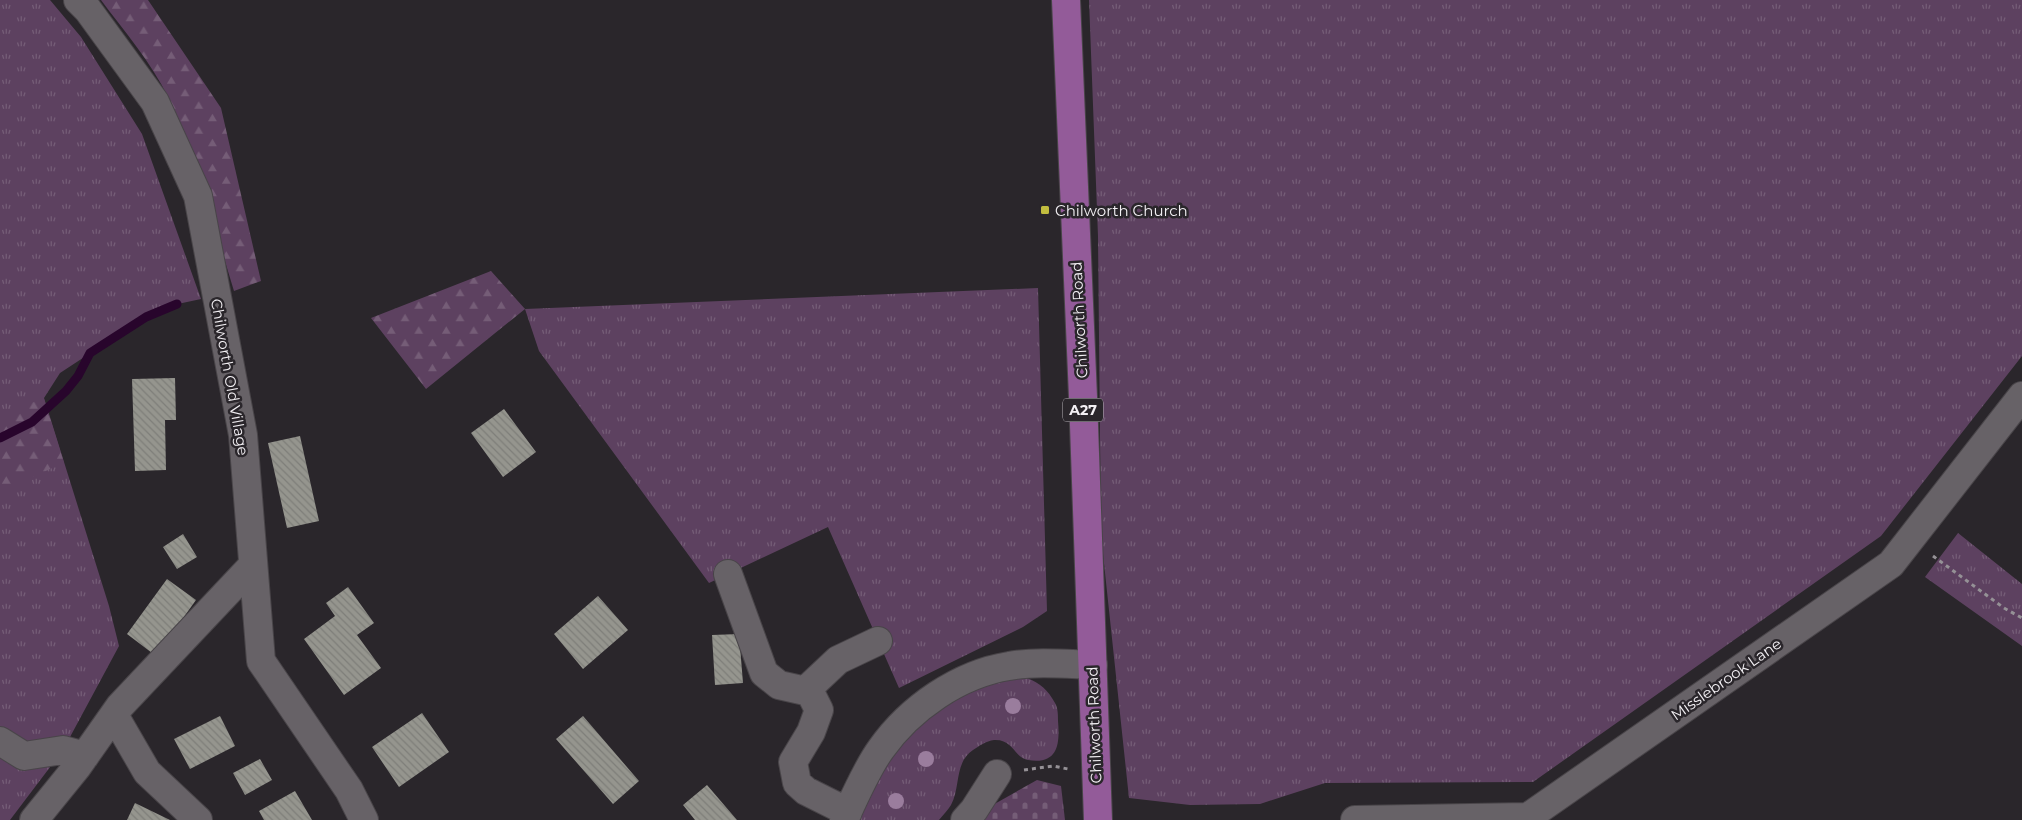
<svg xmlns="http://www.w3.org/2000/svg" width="2022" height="820" font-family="Montserrat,sans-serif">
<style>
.grass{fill:url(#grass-tufts)}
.forest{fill:url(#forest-firs)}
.cemetery{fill:url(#cemetery-stones)}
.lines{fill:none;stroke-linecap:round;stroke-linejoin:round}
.stream{stroke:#28052c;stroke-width:9}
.building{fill:url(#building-back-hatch)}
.minor-casing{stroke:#494549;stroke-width:30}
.major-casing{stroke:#494549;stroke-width:30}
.path{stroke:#959196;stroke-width:3;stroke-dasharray:4 4;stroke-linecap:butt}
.minor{stroke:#676267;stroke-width:28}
.major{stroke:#935b99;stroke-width:28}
.tree{fill:#9a7d9d}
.poi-dot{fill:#c2bd3f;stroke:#2a262b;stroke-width:2}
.labels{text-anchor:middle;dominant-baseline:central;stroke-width:5;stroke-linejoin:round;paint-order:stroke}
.shield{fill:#2a262b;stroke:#b7b3b8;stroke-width:1}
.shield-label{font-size:14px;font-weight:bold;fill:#f3f0f4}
.poi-label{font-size:15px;fill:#f3f0f4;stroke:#2a262b;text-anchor:start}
.street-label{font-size:15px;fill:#f3f0f4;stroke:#2a262b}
</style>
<defs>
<pattern id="grass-tufts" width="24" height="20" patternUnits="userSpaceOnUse" patternTransform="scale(1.25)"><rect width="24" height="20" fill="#5d4160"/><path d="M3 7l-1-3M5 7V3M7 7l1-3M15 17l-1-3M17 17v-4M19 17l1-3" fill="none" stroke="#755d77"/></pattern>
<pattern id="forest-firs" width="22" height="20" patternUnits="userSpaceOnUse" patternTransform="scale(1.25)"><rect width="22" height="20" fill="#5d4160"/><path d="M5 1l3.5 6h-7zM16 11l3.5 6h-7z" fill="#755d77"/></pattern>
<pattern id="cemetery-stones" width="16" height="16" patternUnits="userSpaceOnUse" patternTransform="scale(1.25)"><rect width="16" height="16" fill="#5d4160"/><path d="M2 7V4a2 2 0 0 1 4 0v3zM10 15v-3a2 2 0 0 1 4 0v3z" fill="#755d77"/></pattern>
<pattern id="building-back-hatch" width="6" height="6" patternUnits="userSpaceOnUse" patternTransform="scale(1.25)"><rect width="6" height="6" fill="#95958e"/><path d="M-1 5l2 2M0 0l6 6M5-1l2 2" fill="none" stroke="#7e7e79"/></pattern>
</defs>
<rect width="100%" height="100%" fill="#2a262b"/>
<path class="grass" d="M0 0H50L81 37 142 134 201 299 159 308 60 373 44 398 109 606 119 646 63 750 10 820H0Z
M1089 0H2022V356L1881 536 1533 782 1325 783 1260 804 1190 805 1129 798 1101 535 1098 236Z
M1038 288 1047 611 1023 627 899 688 828 527 709 583 539 351 525 309Z
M1958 533 2022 584V646L1925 577Z
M1027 678C1040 683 1048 690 1055 703 1058 708 1058 715 1058 721 1060 744 1058 765 1028 760 1014 758 1014 739 994 740 986 741 979 746 973 750 954 763 961 786 951 805 948 810 943 815 939 820H856L880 770 908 734 981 679Z"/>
<path class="forest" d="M101 0H148L221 108 261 281 234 291C214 226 197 159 168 97 151 62 124 31 101 0Z
M491 271 525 309 426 389 371 318Z
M44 399 64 463 0 491V412Z"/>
<path class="cemetery" d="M1037 780 1061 786 1065 820H977L991 806Z"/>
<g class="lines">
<path class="stream" d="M0 438 32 422 66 391 78 376 90 353 146 317 177 304"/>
</g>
<path class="building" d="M175 378 176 420H165L166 470 135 471 132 379Z
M504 409 536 452 503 477 471 433Z
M300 436 319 521 287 528 268 443Z
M183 534 197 557 177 569 163 547Z
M167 579 196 600 156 656 127 634Z
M348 587 374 623 357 635 381 668 344 695 304 639 335 616 326 603Z
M598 596 628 630 583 669 554 634Z
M739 634 743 683 715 685 712 635Z
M422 713 449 752 399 787 372 747Z
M220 716 235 746 190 769 174 739Z
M583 716 639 781 613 804 556 739Z
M260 759 272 780 245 795 233 773Z
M707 785 737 820H695L683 805Z
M295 791 312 820H264L259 811Z
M135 803 170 820H127Z"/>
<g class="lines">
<defs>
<path id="minor" d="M78 0 88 10 155 102 198 196 243 435 261 661 349 790 364 820
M728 574 764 673 779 685 810 692 819 710 811 732 793 762 797 783 806 791 848 812
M805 691 838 660 878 641
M114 715 147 772 198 820
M0 741 24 756 63 750 85 756
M34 820 77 767 120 706 253 565
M844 820C854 798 867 768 881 749 910 708 959 674 1009 666 1036 661 1066 664 1093 665
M965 820 974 810 997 774
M1355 820 1528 817 1891 564 2022 396"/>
<path id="major" d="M1066 0 1083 397 1098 820"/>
</defs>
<use href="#minor" class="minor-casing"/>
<use href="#major" class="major-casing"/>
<path class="path" d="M1933 556 2004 608 2022 618
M1024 770 1053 766 1068 769"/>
<use href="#minor" class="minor"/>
<use href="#major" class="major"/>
</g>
<g class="tree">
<circle cx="1013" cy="706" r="8"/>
<circle cx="926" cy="759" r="8"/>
<circle cx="896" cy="801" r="8"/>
</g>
<rect class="poi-dot" x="1040" y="205" width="10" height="10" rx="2.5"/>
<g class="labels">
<rect class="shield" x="1063" y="398.5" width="40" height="23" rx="4"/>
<g class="shield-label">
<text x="1083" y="410">A27</text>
</g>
<g class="poi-label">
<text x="1055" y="210">Chilworth Church</text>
</g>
<g class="street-label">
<text transform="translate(1079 320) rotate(-93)">Chilworth Road</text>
<text transform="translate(230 377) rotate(80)">Chilworth Old Village</text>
<text transform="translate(1726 679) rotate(-35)">Misslebrook Lane</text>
<text transform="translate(1094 725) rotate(-92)">Chilworth Road</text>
</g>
</g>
</svg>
